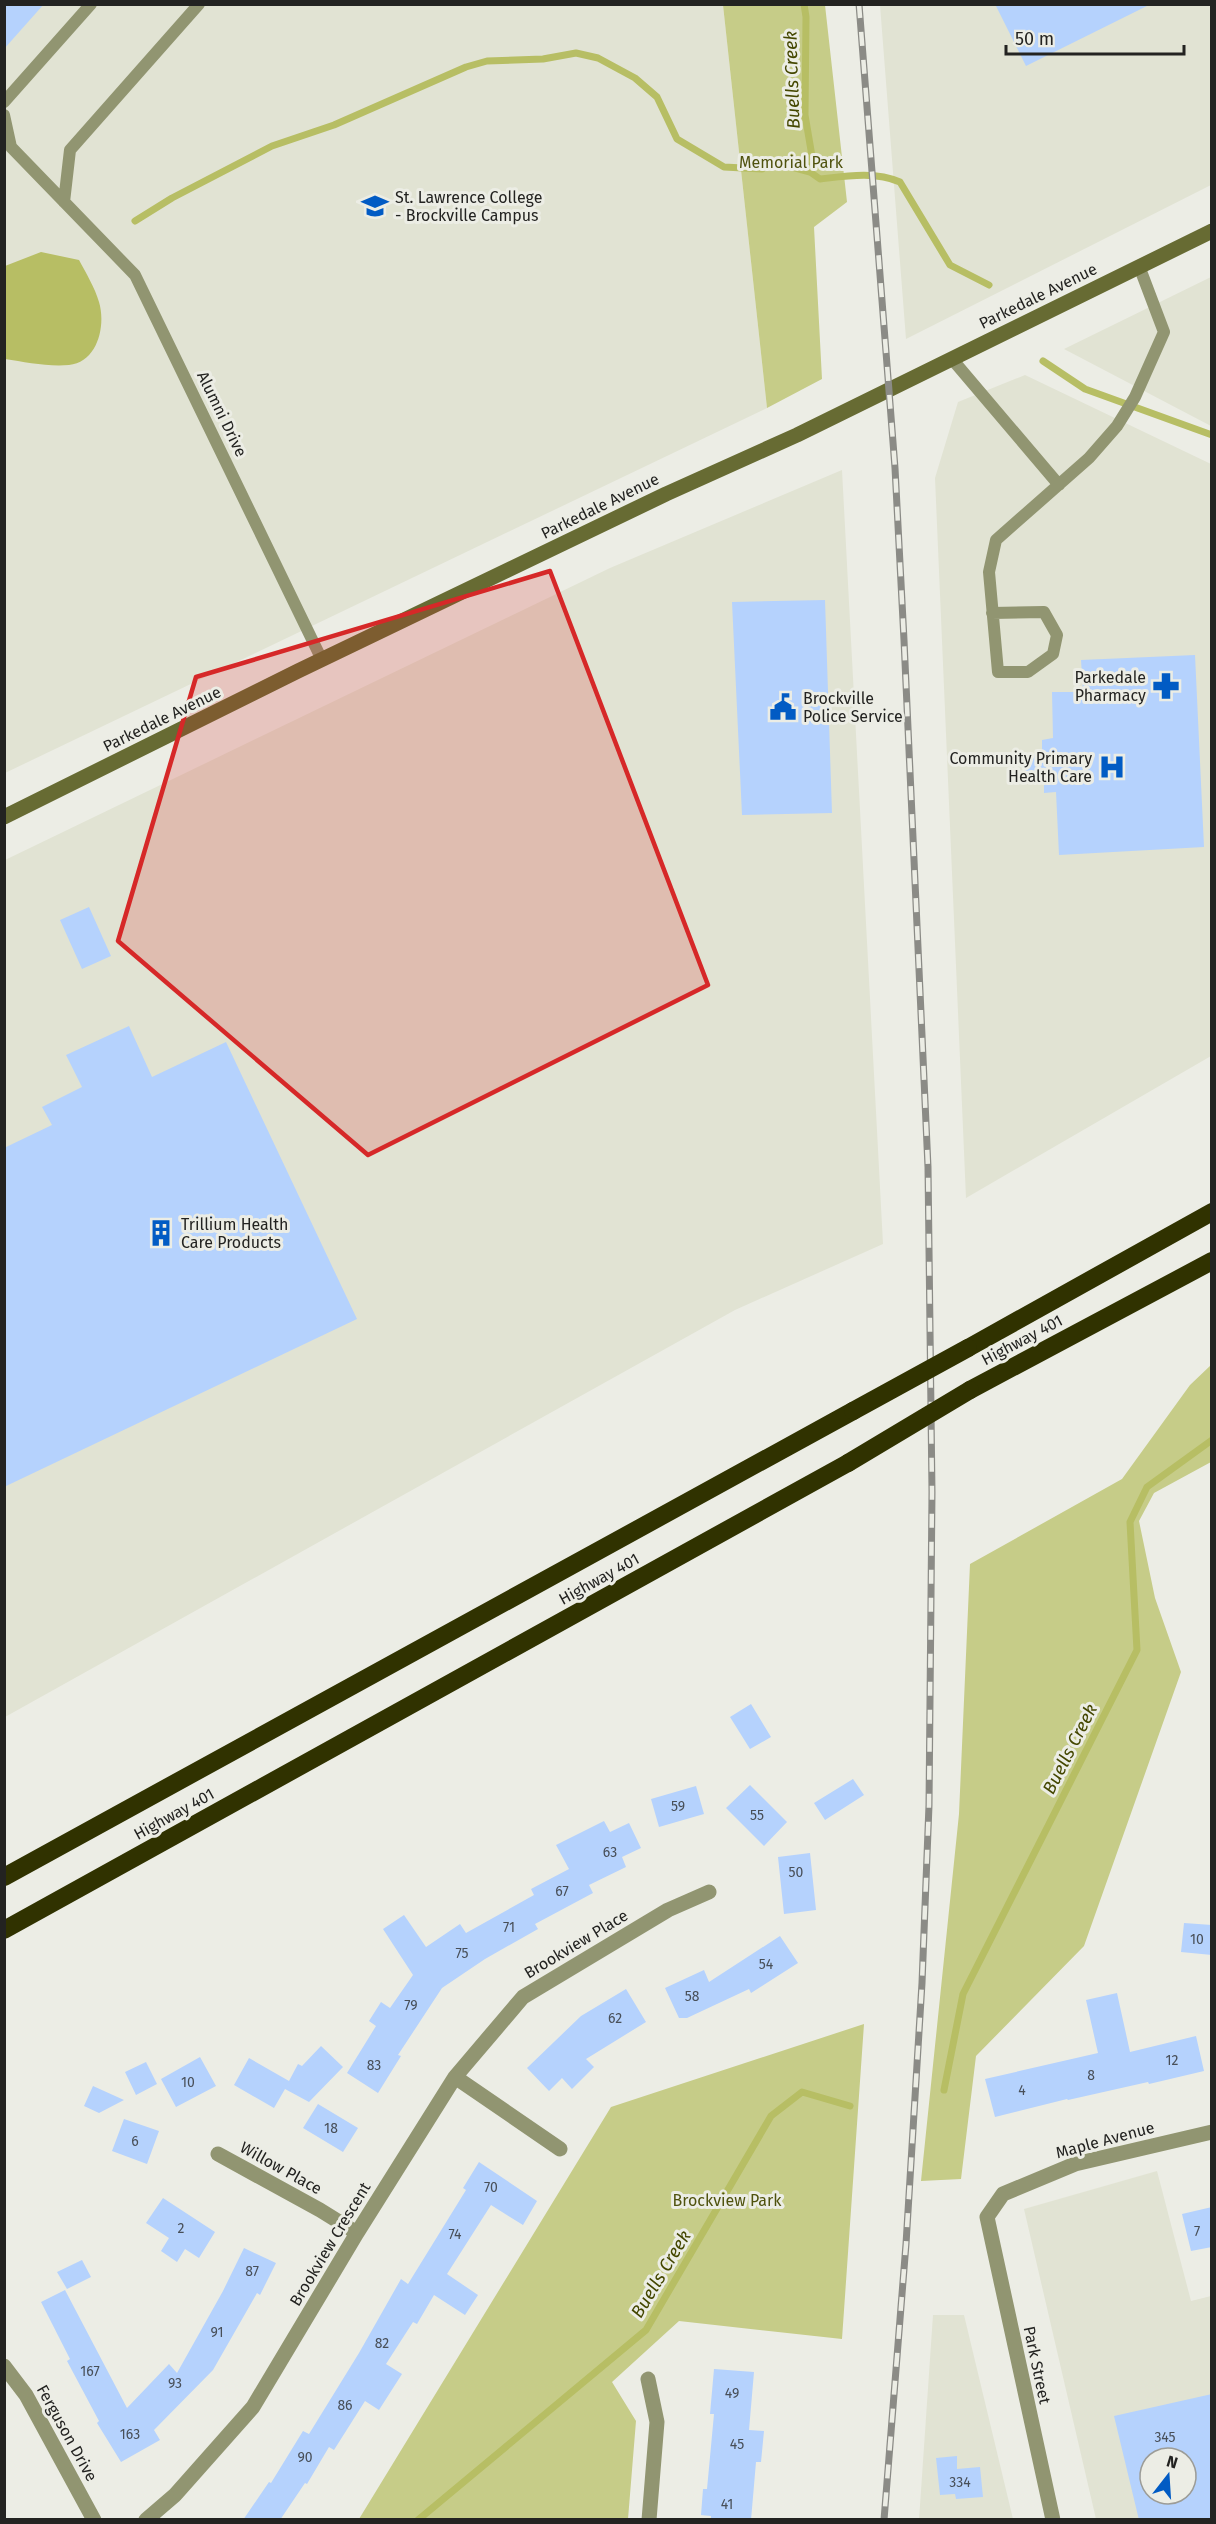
<svg xmlns="http://www.w3.org/2000/svg" width="1216" height="2524" font-family="'Fira Sans',sans-serif">
<style>
.built{fill:#e1e3d3;fill-rule:evenodd}
.green{fill:#c6cc88}
.water{fill:#b7be64}
.lines{fill:none;stroke-linecap:round;stroke-linejoin:round}
.stream{stroke:#b7be64;stroke-width:7}
.building{fill:#b5d2fd;fill-rule:evenodd}
.lane{stroke:#919571;stroke-width:12}
.street{stroke:#919571;stroke-width:15}
.secondary{stroke:#676b33;stroke-width:15}
.highway{stroke:#303200;stroke-width:18}
.rail-casing{stroke:#8b8b86;stroke-width:7}
.rail{stroke:#ecede5;stroke-width:4.5;stroke-dasharray:14;stroke-linecap:butt}
.highway-bridge{stroke:#303200;stroke-width:18}
.marked{fill:#d62828;fill-opacity:0.2;stroke:#d62828;stroke-width:4.5;stroke-linejoin:round}
.labels{text-anchor:middle;dominant-baseline:central;stroke-width:6;stroke-linejoin:round;paint-order:stroke}
.number-label{font-size:14px;fill:#484f58}
.park-label{font-size:16px;fill:#4f520e;stroke:#ecede5}
.poi-label{font-size:16px;fill:#232321;stroke:#ecede5;text-anchor:start}
.street-label{font-size:16px;fill:#232321;stroke:#ecede5}
.water-label{font-size:18px;font-style:italic;fill:#444700;stroke:#ecede5}
</style>
<rect width="100%" height="100%" fill="#ecede5"/>
<path class="built" d="M5 5H723L767 408 5 773Z
M880 5H1211V185L906 339Z
M1211 277V426L1064 349Z
M1025 375 1211 464V1056L966 1198 935 478 958 402Z
M842 470 883 1244 735 1310 5 1717V860L610 568Z
M1157 2171 1191 2301 1211 2296V2519H1096L1024 2209ZM1150 2458H1186V2494H1150Z
M933 2315H964L1013 2519 919 2520Z"/>
<path class="green" d="M723 5H825L847 202 814 227 822 379 767 408Z
M1211 1365V1462L1154 1493 1139 1521 1155 1598 1181 1672 1084 1946 976 2056 961 2179 921 2181 959 1814 970 1564 1122 1479 1190 1385Z
M864 2024 842 2339 679 2321 612 2382 636 2421 628 2519H359L611 2107Z"/>
<path class="water" d="M41 252 79 260C86 273 95 288 99 302 106 325 98 362 69 365 48 367 25 362 5 359V266Z"/>
<g class="lines">
<path class="stream" d="M804 4 806 17 805 115 813 162 810 172
M788 166 810 172 820 179C846 176 875 171 900 182L950 265 989 285
M135 221 172 198 272 146 334 125 466 67 487 61 543 59 576 53 598 58 635 78 657 97 677 139 724 167 762 169
M1043 361 1085 389 1212 435
M944 2090 963 1994 1137 1650 1130 1522 1147 1487 1212 1440
M418 2520 646 2330 771 2116 802 2092 850 2106"/>
</g>
<path class="building" d="M4 4H44L4 49Z
M995 4H1151L1026 66Z
M825 600 832 813 742 815 732 602Z
M1195 655 1204 847 1059 855 1056 792 1044 793V779H1024V755L1042 754V740L1053 738 1052 692H1083L1081 660Z
M89 907 111 956 82 969 60 920Z
M129 1026 152 1077 226 1042 357 1319 4 1487V1148L52 1125 42 1107 82 1087 66 1055Z
M751 1704 771 1737 750 1749 730 1717Z
M853 1779 864 1795 825 1820 814 1803Z
M750 1785 787 1822 764 1846 726 1808Z
M696 1786 704 1814 659 1827 651 1799Z
M604 1821 610 1832 629 1823 641 1848 622 1857 626 1867 589 1885 593 1893 535 1924 538 1929 485 1959 442 1988 398 2055 401 2056 378 2093 347 2073 376 2026 369 2021 381 2002 390 2008 413 1975 383 1929 404 1915 426 1947 460 1924 466 1933 534 1895 531 1889 569 1869 556 1845Z
M810 1853 816 1910 784 1914 778 1857Z
M1184 1923 1212 1925V1955L1181 1952Z
M780 1936 798 1963 751 1993 749 1989 687 2018H679L665 1988 704 1970 709 1982Z
M626 1989 646 2022 586 2059 594 2067 572 2089 562 2078 549 2091 527 2068 581 2016Z
M1117 1993 1130 2052 1196 2036 1204 2071 1149 2084 1148 2082 1068 2100 1067 2099 995 2117 985 2079 1098 2053 1086 2000Z
M321 2046 343 2067 309 2102 285 2089 274 2108 234 2085 249 2058 289 2081 298 2064 302 2066Z
M200 2057 216 2086 176 2107 161 2079Z
M146 2062 157 2084 136 2095 125 2072Z
M93 2086 124 2100 99 2113 84 2106Z
M318 2104 358 2128 343 2152 303 2128Z
M124 2119 159 2131 147 2164 112 2151Z
M479 2162 537 2201 523 2225 491 2205 447 2274 478 2295 465 2315 434 2295 417 2324 413 2322 386 2364 402 2374 379 2410 365 2401 334 2450 329 2447 307 2484 305 2483 280 2520H243L269 2482 271 2483 303 2431 309 2434 359 2353 401 2279 408 2284 466 2190 463 2188Z
M163 2198 215 2232 199 2258 185 2249 177 2262 161 2251 169 2238 146 2223Z
M1212 2207V2247L1191 2251 1182 2214Z
M244 2248 276 2263 260 2295 257 2293 213 2370 154 2430 160 2440 121 2462 97 2423 99 2421 67 2361 70 2359 41 2302 65 2290 127 2408 169 2364 177 2373 223 2291Z
M82 2260 91 2277 67 2289 57 2272Z
M714 2369 754 2372 749 2430 764 2431 761 2462H756L751 2520H711V2516L701 2515 703 2489H707L714 2414H710Z
M1212 2394V2520H1139L1114 2416ZM1150 2458H1186V2494H1150Z
M957 2456V2469L980 2467 983 2497 956 2499 955 2494 940 2495 936 2458Z"/>
<g class="lines">
<path class="lane" d="M4 102 91 4
M4 115 11 147 135 275 322 660
M64 202 70 150 199 4
M952 359 1059 485
M992 613 1044 612 1057 635 1053 654 1028 672H998L989 572 996 540 1089 458 1117 426 1135 397 1164 332 1139 266"/>
<path class="street" d="M455 2077 560 2149
M218 2154 320 2210 357 2233
M4 2366 26 2395 94 2520
M648 2379 657 2422 649 2520
M146 2520 175 2495 253 2407 357 2233 455 2077 523 1997 668 1910 709 1892
M1053 2520 987 2217 1003 2194 1075 2164 1212 2132"/>
<path class="secondary" d="M4 817 298 671 666 494 797 435 1212 231"/>
<path class="highway" d="M968 1348 1212 1212
M970 1390 1212 1261
M4 1877 853 1411
M4 1930 848 1463"/>
<defs>
<path id="rail" d="M859 4 895 468 904 640 928 1167 932 1492 929 1805 922 1983 906 2244 884 2520"/>
</defs>
<use href="#rail" class="rail-casing"/>
<use href="#rail" class="rail"/>
<path class="highway-bridge" d="M853 1411 968 1348
M848 1463 970 1390"/>
</g>
<path class="marked" d="M550 571 708 985 368 1155 118 941 196 677Z"/>
<defs>
<symbol id="university-bare" viewBox="-9 -9 18 18"><path d="M0-5L7-2L0 1L-7-2ZM-4 1L0 2.5L4 1V4Q0 6-4 4Z" fill="#015bc4" stroke="#ecede5" stroke-width="2.5" paint-order="stroke"/></symbol>
<symbol id="pharmacy-bare" viewBox="-9 -9 18 18"><path d="M-2-6h4v4h4v4h-4v4h-4v-4h-4v-4h4Z" fill="#015bc4" stroke="#ecede5" stroke-width="2.5" paint-order="stroke"/></symbol>
<symbol id="civic-bare" viewBox="-9 -9 18 18"><path d="M-.6-6.5H3V-4.5H.6V-3L4-1V1h2V6H-6V1h2V-1L-.6-3ZM-1.2 2.5V6h2.4V2.5Z" fill="#015bc4" stroke="#ecede5" stroke-width="2.5" paint-order="stroke"/></symbol>
<symbol id="hospital-bare" viewBox="-9 -9 18 18"><path d="M-5-5h3v3.5h4V-5h3V5h-3V1.5h-4V5h-3Z" fill="#015bc4" stroke="#ecede5" stroke-width="2.5" paint-order="stroke"/></symbol>
<symbol id="building-bare" viewBox="-9 -9 18 18"><path d="M-4-6H4V6H1V3H-1V6H-4ZM-2.5-4.3h1.7v1.8h-1.7ZM.8-4.3h1.7v1.8H.8ZM-2.5-1h1.7V.8h-1.7ZM.8-1h1.7V.8H.8Z" fill="#015bc4" stroke="#ecede5" stroke-width="2.5" paint-order="stroke"/></symbol>
</defs>
<g fill-rule="evenodd">
<use href="#university-bare" x="356" y="187" width="38" height="38"/>
<use href="#pharmacy-bare" x="1147" y="667" width="38" height="38"/>
<use href="#civic-bare" x="764" y="688" width="38" height="38"/>
<use href="#hospital-bare" x="1093" y="748" width="38" height="38"/>
<use href="#building-bare" x="142" y="1214" width="38" height="38"/>
</g>
<g class="labels">
<g class="number-label">
<text x="678" y="1806">59</text>
<text x="757" y="1815">55</text>
<text x="610" y="1852">63</text>
<text x="796" y="1872">50</text>
<text x="562" y="1891">67</text>
<text x="509" y="1927">71</text>
<text x="1197" y="1939">10</text>
<text x="462" y="1953">75</text>
<text x="766" y="1964">54</text>
<text x="692" y="1996">58</text>
<text x="411" y="2005">79</text>
<text x="615" y="2018">62</text>
<text x="1172" y="2060">12</text>
<text x="374" y="2065">83</text>
<text x="1091" y="2075">8</text>
<text x="188" y="2082">10</text>
<text x="1022" y="2090">4</text>
<text x="331" y="2128">18</text>
<text x="135" y="2141">6</text>
<text x="491" y="2187">70</text>
<text x="181" y="2228">2</text>
<text x="1197" y="2231">7</text>
<text x="455" y="2234">74</text>
<text x="252" y="2271">87</text>
<text x="217" y="2332">91</text>
<text x="382" y="2343">82</text>
<text x="90" y="2371">167</text>
<text x="175" y="2383">93</text>
<text x="732" y="2393">49</text>
<text x="345" y="2405">86</text>
<text x="130" y="2434">163</text>
<text x="1165" y="2437">345</text>
<text x="737" y="2444">45</text>
<text x="305" y="2457">90</text>
<text x="960" y="2482">334</text>
<text x="727" y="2504">41</text>
</g>
<g class="park-label">
<text x="791" y="162">Memorial Park</text>
<text x="727" y="2200">Brockview Park</text>
</g>
<g class="poi-label">
<text x="395" y="197">St. Lawrence College<tspan x="395" dy="18">- Brockville Campus</tspan></text>
<text x="1146" y="677" text-anchor="end">Parkedale<tspan x="1146" dy="18">Pharmacy</tspan></text>
<text x="803" y="698">Brockville<tspan x="803" dy="18">Police Service</tspan></text>
<text x="1092" y="758" text-anchor="end">Community Primary<tspan x="1092" dy="18">Health Care</tspan></text>
<text x="181" y="1224">Trillium Health<tspan x="181" dy="18">Care Products</tspan></text>
</g>
<g class="street-label">
<text transform="translate(1038 296) rotate(-26)">Parkedale Avenue</text>
<text transform="translate(222 414) rotate(64)">Alumni Drive</text>
<text transform="translate(600 506) rotate(-26)">Parkedale Avenue</text>
<text transform="translate(162 719) rotate(-26)">Parkedale Avenue</text>
<text transform="translate(1022 1340) rotate(-28)">Highway 401</text>
<text transform="translate(599 1579) rotate(-29)">Highway 401</text>
<text transform="translate(174 1814) rotate(-29)">Highway 401</text>
<text transform="translate(576 1944) rotate(-31)">Brookview Place</text>
<text transform="translate(1105 2140) rotate(-15)">Maple Avenue</text>
<text transform="translate(281 2168) rotate(29)">Willow Place</text>
<text transform="translate(330 2244) rotate(-59)">Brookview Crescent</text>
<text transform="translate(1037 2365) rotate(78)">Park Street</text>
<text transform="translate(67 2433) rotate(61)">Ferguson Drive</text>
</g>
<g class="water-label">
<text transform="translate(792 80) rotate(-92)">Buells Creek</text>
<text transform="translate(1070 1749) rotate(-63)">Buells Creek</text>
<text transform="translate(661 2274) rotate(-59)">Buells Creek</text>
</g>
</g>
<rect width="1216" height="2524" fill="none" stroke="#232321" stroke-width="12"/>
<g transform="translate(1168 2476) rotate(17)"><circle r="28" fill="#ecede5" stroke="#9c9c97" stroke-width="1.5"/>
<path d="M0-4.5L10 22L0 15L-10 22Z" fill="#015bc4"/>
<text y="-9" font-size="16" font-weight="bold" text-anchor="middle" fill="#232321">N</text>
</g>
<path d="M1006 45v9h178v-9" fill="none" stroke="#232321" stroke-width="3"/>
<text x="1015" y="45" font-size="18" fill="#232321" stroke="#ecede5" stroke-width="4.5" paint-order="stroke">50 m</text>
</svg>
